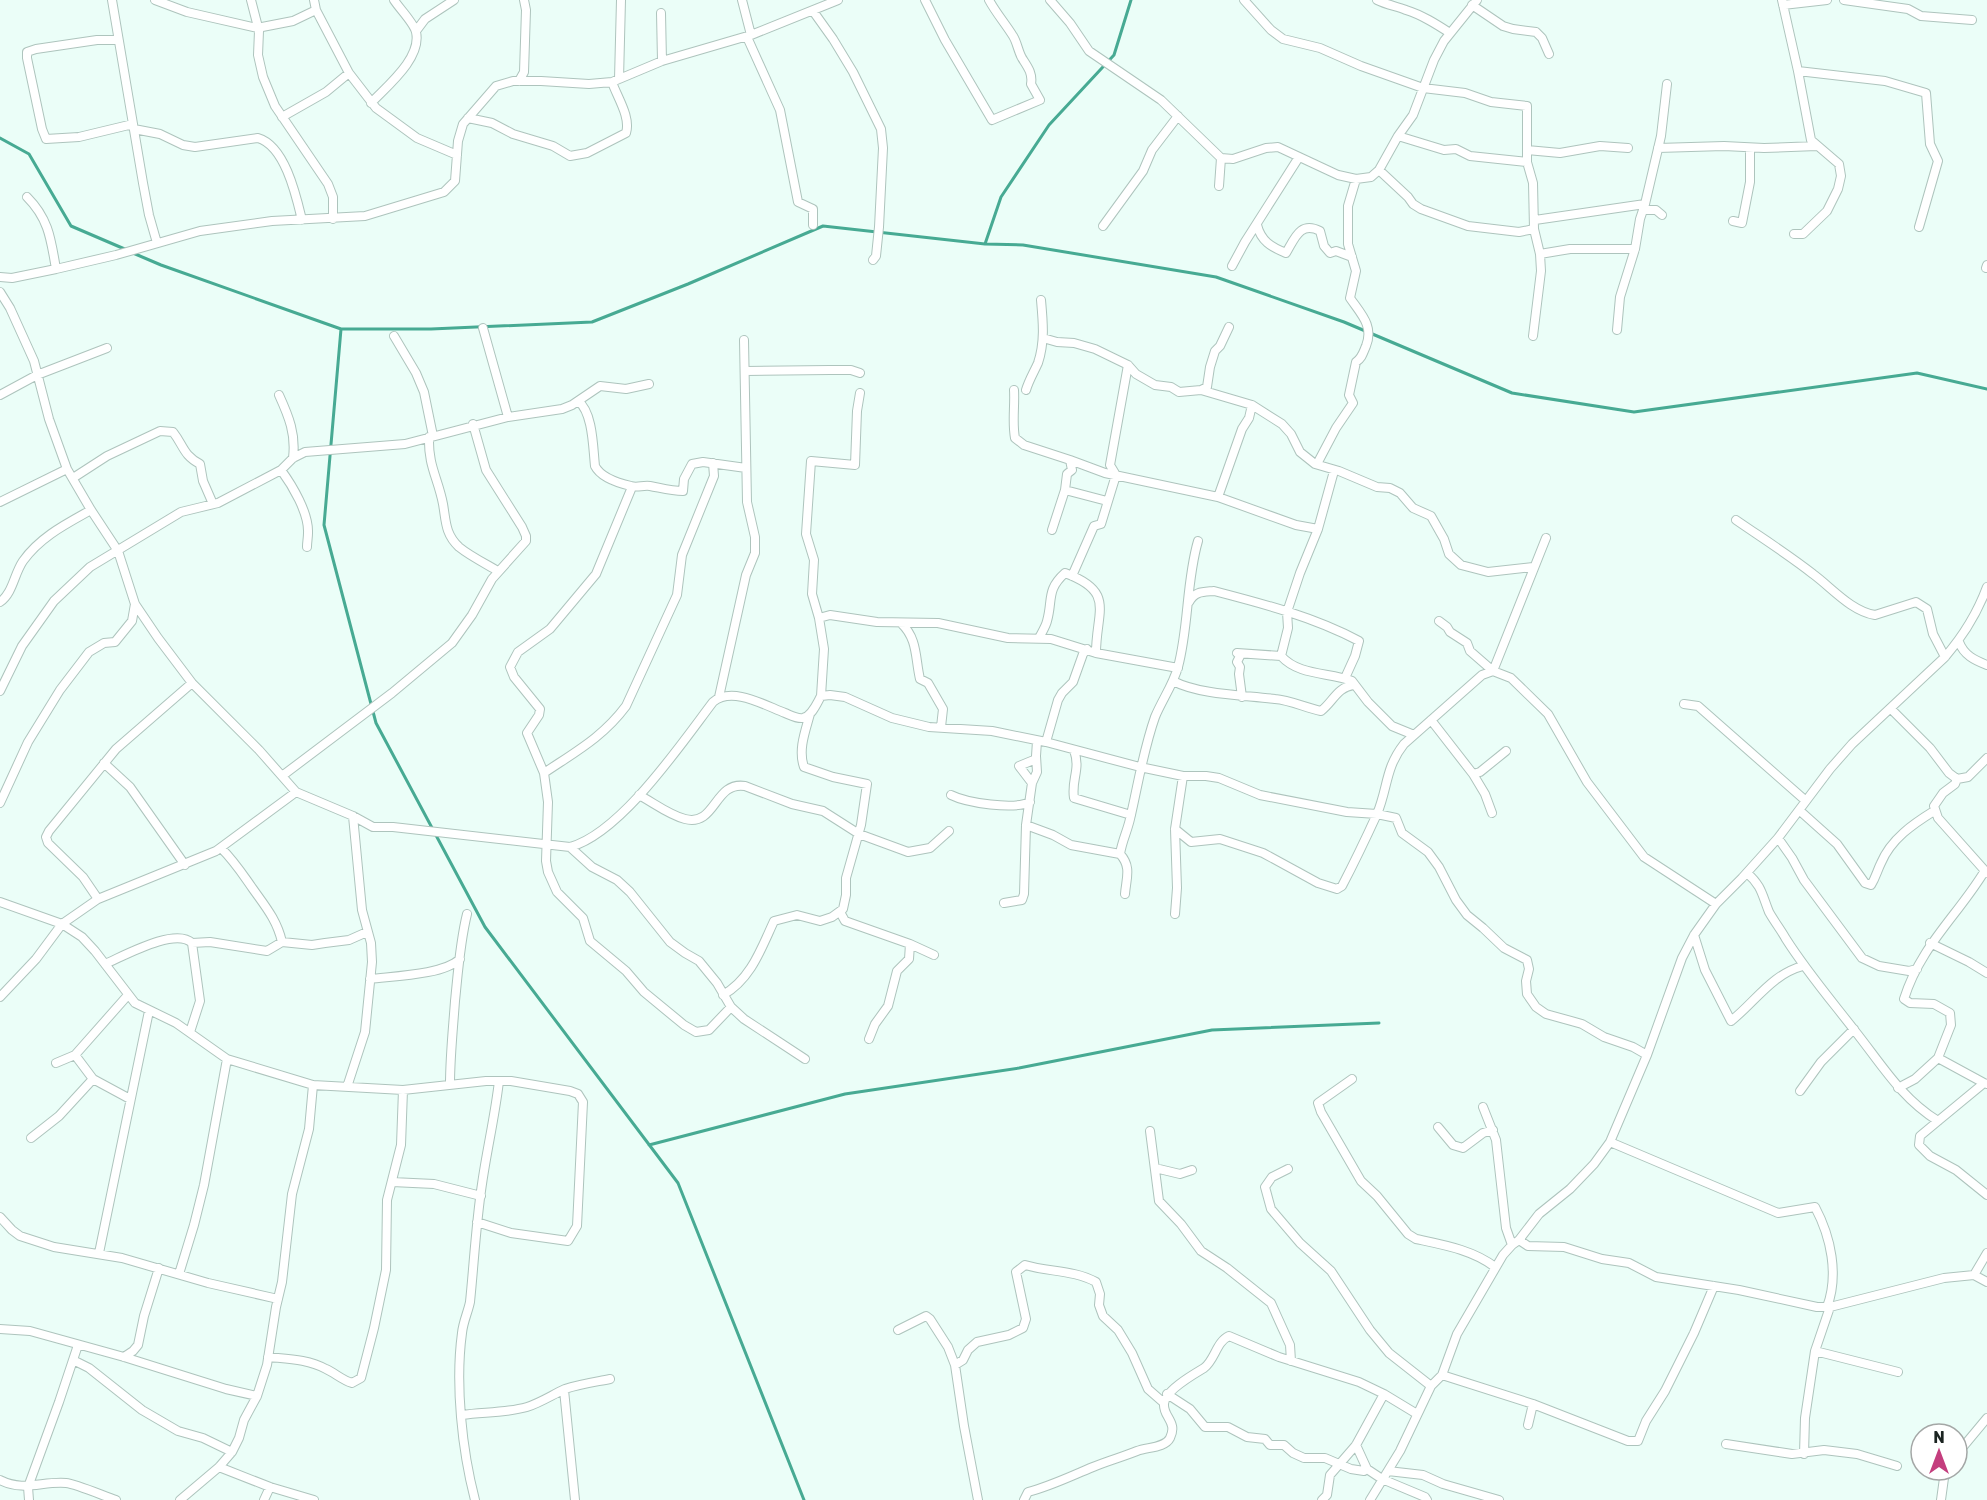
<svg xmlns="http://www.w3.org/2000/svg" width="1987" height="1500" font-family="Rubik,sans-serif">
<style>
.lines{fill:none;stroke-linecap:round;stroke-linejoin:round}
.stream{stroke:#47aa93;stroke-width:3}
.minor-casing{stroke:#aec4bd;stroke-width:10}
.minor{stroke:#fff;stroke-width:8}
</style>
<rect width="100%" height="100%" fill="#ebfef8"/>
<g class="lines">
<path class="stream" d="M0 138 29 154 71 226 127 250
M985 244 1001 197 1049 125 1114 55 1131 0
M133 253 161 265 341 329H431L592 322 688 284 823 226 985 244 1023 245 1216 277 1344 322 1512 393 1634 412 1917 373 1987 389
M341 329 324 525 376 723 485 927 678 1183 804 1500
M649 1145 845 1094 1019 1068 1212 1030 1379 1023"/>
<defs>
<path id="minor" d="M112 0 143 183 149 215 157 243
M155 0 187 12 257 28 293 21 316 10
M251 0 259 31 258 55 263 77 275 106 328 184 333 197V219
M314 0 316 10 349 73 376 108 417 138 457 155
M742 0 751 35
M925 0 945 40 992 120 1040 100 1031 84C1033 73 1027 66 1022 58 1018 51 1017 42 1013 36 1005 23 996 13 989 0
M1050 0 1070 23 1089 51 1161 100 1221 158 1233 159 1266 148 1278 147 1338 175 1356 179 1371 177 1379 170 1398 136 1413 115 1434 60 1444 41 1477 0
M1244 0 1271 30 1283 39 1320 48 1361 66 1423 88 1465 93 1491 102 1527 106V150L1560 153 1600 146 1628 148
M1377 0C1387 5 1396 6 1406 10 1422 15 1436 24 1450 33
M1782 0 1798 71 1811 140 1839 164 1841 176 1838 189 1827 211 1803 234H1794
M1844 0 1908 9 1921 16 1972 20
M1472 5 1503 26 1513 29 1536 32 1542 38 1549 54
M1783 5 1827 0
M813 11 833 39 853 72 881 129 883 148 879 227 876 256 873 260
M661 13 662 61
M416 31 425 19 454 0
M747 37 780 110 798 202 813 209V225
M118 40H97L36 49 27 52V58L42 129 46 139 79 137 133 124
M1798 71 1885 81 1926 93 1930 144 1938 161 1919 227
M619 79 621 0
M519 81 524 72 526 10 524 0
M371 103C387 86 422 58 416 32 414 23 399 8 394 0
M282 117 326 92 349 73
M468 118 492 123 513 134 553 146 570 156 587 153 626 133C631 117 617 97 612 82
M134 129 160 134 183 145 195 147 258 138C285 146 296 195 302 220
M1398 136 1444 150 1456 149 1470 156 1527 162
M1658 148 1724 146 1764 148 1817 146
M1527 150V162L1533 183 1534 229 1540 254 1541 271 1533 336
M1379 170 1408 197 1413 204 1421 209 1468 226 1519 232 1534 229
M1219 186 1221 158
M27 197C49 219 51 240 56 269
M1645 204 1661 136 1667 84
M1643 210H1656L1662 215
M1535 220 1645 204 1640 219 1635 249 1620 297 1617 330
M1733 221 1742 223 1750 182V148
M1257 225C1261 241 1271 247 1286 253 1295 238 1300 221 1320 231L1324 246 1330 253 1336 251 1352 257
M1103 226 1143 171 1152 150 1178 116
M1540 254 1570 249H1635
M1232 266 1245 242 1299 157
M1986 268 1987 265
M0 277 12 278 56 269 116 255 200 231 272 221 365 216 444 192 455 181 458 141 463 124 496 86 513 81H541L589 84 612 82 662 61 751 35 838 0
M0 292 10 308 34 361 49 419 67 469 91 510 118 551 135 604 158 638 192 683 259 750 296 792 353 816 373 827H393L570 847C621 833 681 744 713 702 732 686 764 705 785 713 790 715 797 719 803 718 812 716 817 703 821 696L830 695 845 697 892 718 929 727 992 731 1046 742 1140 767 1183 776H1206L1219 778 1260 795 1347 812 1377 814 1396 818 1402 833 1428 852 1439 867 1456 900 1467 915 1483 928 1504 948 1527 960 1529 969 1526 981 1527 994 1536 1007 1546 1014 1582 1024 1604 1037 1633 1047 1647 1055
M483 328 508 417
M394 336 416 373 424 392 433 436
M1043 338 1057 342 1074 343 1095 349 1128 365 1136 374 1155 385 1171 387 1179 392 1201 390 1207 387 1210 367 1215 351 1220 346 1229 327
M745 371 830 370H851L860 373
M1014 390C1015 406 1012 422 1015 438L1024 445 1070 460 1072 470 1067 474 1065 490 1107 501
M1026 390C1029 380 1034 372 1038 363 1045 342 1043 322 1041 300
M1201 390 1252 405 1282 424 1291 434 1300 452 1315 464 1339 471 1377 487 1390 488 1400 493 1413 508 1431 516 1444 539 1449 554 1461 565 1488 572 1533 567
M0 395 37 375 107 348
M279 395C289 417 296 434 293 458
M578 401C593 412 593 448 595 466 601 478 618 483 631 486 637 488 643 485 650 486 661 488 671 491 683 491L684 479 692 464 703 462 746 468
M429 437C428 466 438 478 443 504 446 521 445 534 459 547 470 556 486 564 498 571
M1070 460 1105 473 1218 497 1296 525 1318 529
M1317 464 1336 428 1353 403 1349 395 1356 362C1362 358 1363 353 1366 346 1374 326 1361 314 1350 298L1356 271 1348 244V206L1356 179
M281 470C292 485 309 513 308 533 308 538 307 542 307 547
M73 478 107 456 160 431 173 432C184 446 183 455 200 464L203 481 213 504
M632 487 596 574 550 629 518 652 510 667 514 677 540 709 539 715 527 733 544 773 548 802 546 861 548 872 557 892 583 918 590 941 626 971 644 992 684 1025 696 1032 709 1030 731 1007
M1218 497 1242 429 1249 418 1252 405
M0 502 67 469
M1736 520C1762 538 1789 555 1813 574 1832 588 1851 611 1875 615L1916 602 1927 609 1933 634 1945 657
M1052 530 1065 490
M1072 576 1094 526 1101 524 1116 475 1110 465 1128 365
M0 602C13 593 14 574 23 561 40 537 66 524 91 510
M1189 602C1195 591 1203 592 1214 591 1264 604 1314 617 1359 641L1355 656 1345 678
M819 618 830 615 877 622 938 623 1008 638 1051 639 1096 653
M1439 621 1447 627 1450 632 1467 643 1470 651 1493 671 1511 678 1548 714 1587 782 1644 857 1716 904
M901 623C918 639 915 658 920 679L928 683 943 709 941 727
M1039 638C1042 632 1046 626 1047 621 1053 600 1046 590 1065 573 1116 592 1096 611 1096 653L1178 668
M1959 642C1964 655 1974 660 1987 665
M1281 656 1288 628 1287 612 1300 573 1318 529 1334 471
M1173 681C1200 695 1244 695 1275 699 1290 700 1306 708 1321 711 1333 702 1337 687 1354 685
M0 691 22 646 54 601 90 567 181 512 218 503 281 470 293 458 305 452 405 444 508 417 562 409 572 405 600 386 626 389 649 384
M821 696 824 649 819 618 812 594 814 560 806 534 811 461 855 465 857 411 860 393
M719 697 746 575 755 553V537L747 502 744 340
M1242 697 1239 674 1240 667 1237 662 1240 656 1237 653 1281 656C1299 676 1329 672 1352 681L1368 702 1392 726 1414 735
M1684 704 1698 706 1806 801
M1891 709 1930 748 1949 773 1957 779 1955 784 1943 793 1934 806 1938 818 1987 873
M1431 720 1473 774 1480 772 1506 751
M1046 742 1058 700 1062 693 1073 682 1083 654 1087 649
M1074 750C1081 770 1071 779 1074 798L1131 815
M104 763 130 787 185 865
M544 773C575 752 603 737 626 706L677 595 682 555 714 476 713 463
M1473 774 1485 794 1492 813
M282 776 392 693 452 643 472 615 492 579 526 541V536L522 527 486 470 473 424
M1957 779 1968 777 1987 758
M1032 783 1019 766 1036 759
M639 795C654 803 669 815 685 819 716 827 714 781 745 786L792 804 823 811 859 834 908 852 930 848 949 831
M951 795C967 803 1014 810 1030 802
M0 803 28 742 60 690 89 652 104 643 115 642 132 621 135 604
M1799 810 1837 844 1865 883 1871 885C1876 877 1877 871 1881 863 1891 839 1913 824 1934 811
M1026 825 1053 835 1071 845 1120 854
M1175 829 1191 842 1220 839 1263 853 1318 883 1337 889 1342 886C1354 863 1366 838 1377 814 1388 788 1385 768 1404 744L1482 675 1493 671 1546 538
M1778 838 1792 858 1804 880 1862 958 1879 966 1909 971 1917 969
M570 847 592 867 617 880 630 892 670 942 685 953 699 961 717 983 731 1007 744 1019 805 1059
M221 848C235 862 241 872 253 889 265 906 277 920 282 942
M1984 872C1957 916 1920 947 1904 999L1910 1003 1934 1004 1950 1013 1951 1025 1938 1058 1984 1083
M1747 873C1762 886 1762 895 1769 912 1774 921 1781 930 1786 939 1807 972 1831 1000 1855 1031 1882 1065 1901 1098 1938 1121L1920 1136 1919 1145 1930 1156 1956 1170 1987 1195
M1125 894C1126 879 1132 867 1120 854 1122 841 1127 832 1130 819 1138 785 1143 751 1155 717 1162 700 1173 685 1178 667 1189 626 1186 582 1198 541
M98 899 83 877 48 843 46 837 49 831 116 749 192 683
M0 902 62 924 82 937 95 951 135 1003 176 1023 227 1059 313 1085 403 1090 486 1081H511L570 1091 578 1094 583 1102 577 1226 568 1241 511 1233 477 1222
M1004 903 1022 900 1024 894 1026 825 1032 783 1037 772 1036 756 1037 741
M840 912 845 921 910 944 934 955
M1175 914 1177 888 1175 829 1183 776
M1694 935 1705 970 1731 1021C1755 1002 1772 974 1803 966
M192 943 210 942 267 951 282 942 312 945 325 943 349 940 367 932
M1930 943 1969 962 1987 973
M105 964C124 956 175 927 192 943L200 1001 190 1032
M370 979C394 976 443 975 460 959
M723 995C751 979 761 949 774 921L797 915 820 921 832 917 843 909 846 895V878L861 825 867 784 833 777 804 767C798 750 805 732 810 714
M0 997 36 959 62 924 98 899 216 851 296 792
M869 1039 875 1024 888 1006 897 971 909 959 910 944
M75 1055 93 1079 130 1099
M56 1063 75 1055 128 995
M1352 1079 1318 1103 1321 1112 1361 1181 1377 1196 1408 1234 1416 1239C1444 1245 1473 1250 1495 1267
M450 1084C450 1057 453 1029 455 1001 458 972 460 942 467 914
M347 1087 365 1032 372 962 371 943 362 910 353 816
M1898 1088 1915 1079 1938 1058
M1800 1091 1821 1062 1854 1029
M1483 1107 1496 1140 1506 1228 1512 1245
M1938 1121 1984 1083 1987 1084
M1438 1127 1453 1145 1463 1148 1483 1133 1493 1130
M1150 1131 1159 1201 1181 1224 1201 1251 1227 1268 1271 1303 1290 1345 1291 1361
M31 1138 59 1116 93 1079
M1610 1142 1778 1213 1815 1207C1831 1237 1839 1275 1827 1307
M1155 1168 1180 1174 1192 1170
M1288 1169 1272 1177 1265 1187 1271 1209 1300 1243 1331 1271 1370 1330 1389 1353 1431 1386
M392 1182 434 1184 481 1196
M0 1217 12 1230 20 1236 54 1247 122 1258 208 1283 278 1299
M1519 1240 1528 1246 1564 1247 1602 1259 1629 1263 1656 1277 1739 1290 1817 1307H1830L1944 1278 1974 1275 1987 1282
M99 1253 149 1011
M179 1274 194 1225 204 1185 227 1059
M1974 1275 1987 1253
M1830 1307 1815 1351 1898 1372
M0 1329 30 1331 124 1357 226 1389 257 1396
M898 1330 926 1316 930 1319 948 1347 955 1365 964 1426 978 1500
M124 1357 133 1351 138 1345 144 1316 159 1268
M268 1357C288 1359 308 1359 326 1369 335 1373 342 1380 352 1383L361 1378 374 1328 386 1270 387 1200 401 1145 403 1090
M73 1360 89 1368 142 1410 178 1431 203 1438 232 1452
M955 1365 963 1360 968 1350 977 1342 1009 1335 1023 1328 1026 1319 1016 1272 1025 1265C1049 1272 1074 1270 1096 1282L1100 1294 1099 1305 1103 1316 1118 1330 1132 1353 1148 1389 1164 1403
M1442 1375 1533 1404 1628 1441H1638L1646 1421 1665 1391 1694 1333 1714 1286
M564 1390 575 1500
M1167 1394 1190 1409 1205 1427H1228L1247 1437 1265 1439 1270 1445H1284L1293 1453 1304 1458H1325L1351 1469 1364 1471 1367 1469
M462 1415C484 1412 506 1413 527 1407 540 1403 552 1395 565 1389 580 1384 595 1382 610 1379
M1528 1425 1533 1404
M1726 1444 1792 1454 1824 1450 1857 1454 1897 1466
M1356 1445 1367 1469 1382 1479 1425 1497 1427 1500
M1804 1454 1805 1418 1815 1351
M1957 1454 1987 1418
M219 1467 270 1487 314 1500
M1388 1471 1423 1475 1443 1484 1499 1500
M0 1480C24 1492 42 1481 66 1483 76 1484 104 1496 116 1500
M29 1500 28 1487 59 1402 78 1345
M180 1500 219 1467 232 1452 239 1438 244 1420 257 1396 267 1365 276 1307 282 1282 292 1194 309 1129 313 1085
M264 1500 270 1487
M475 1500C462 1450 455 1384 462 1333 463 1322 468 1312 470 1302 474 1263 476 1223 482 1184 487 1149 495 1116 499 1081
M1024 1500 1028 1492C1051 1486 1071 1476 1093 1467 1107 1461 1122 1457 1137 1451 1147 1447 1165 1448 1170 1438 1178 1422 1163 1417 1164 1404 1164 1391 1194 1374 1204 1368 1215 1360 1216 1342 1229 1336L1279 1357 1359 1382 1384 1394 1417 1414
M1322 1500 1327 1495 1330 1475 1356 1445 1384 1394
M1370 1500 1400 1451 1431 1386 1442 1375 1457 1334 1503 1255 1512 1245 1519 1240 1539 1214 1570 1189 1594 1164 1610 1142 1647 1055 1682 958 1694 935 1716 904 1742 878 1778 838 1830 769 1852 744 1945 657C1964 635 1977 614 1987 587
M1941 1500 1944 1478 1946 1470"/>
</defs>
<use href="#minor" class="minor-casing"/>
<use href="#minor" class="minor"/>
</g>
<g transform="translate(1939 1452)"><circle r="28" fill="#ffffff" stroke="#a4a7a6" stroke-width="1.5"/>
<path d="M0-4.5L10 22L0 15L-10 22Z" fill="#c43e7e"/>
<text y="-9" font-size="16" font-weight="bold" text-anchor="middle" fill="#1b2421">N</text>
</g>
</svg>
